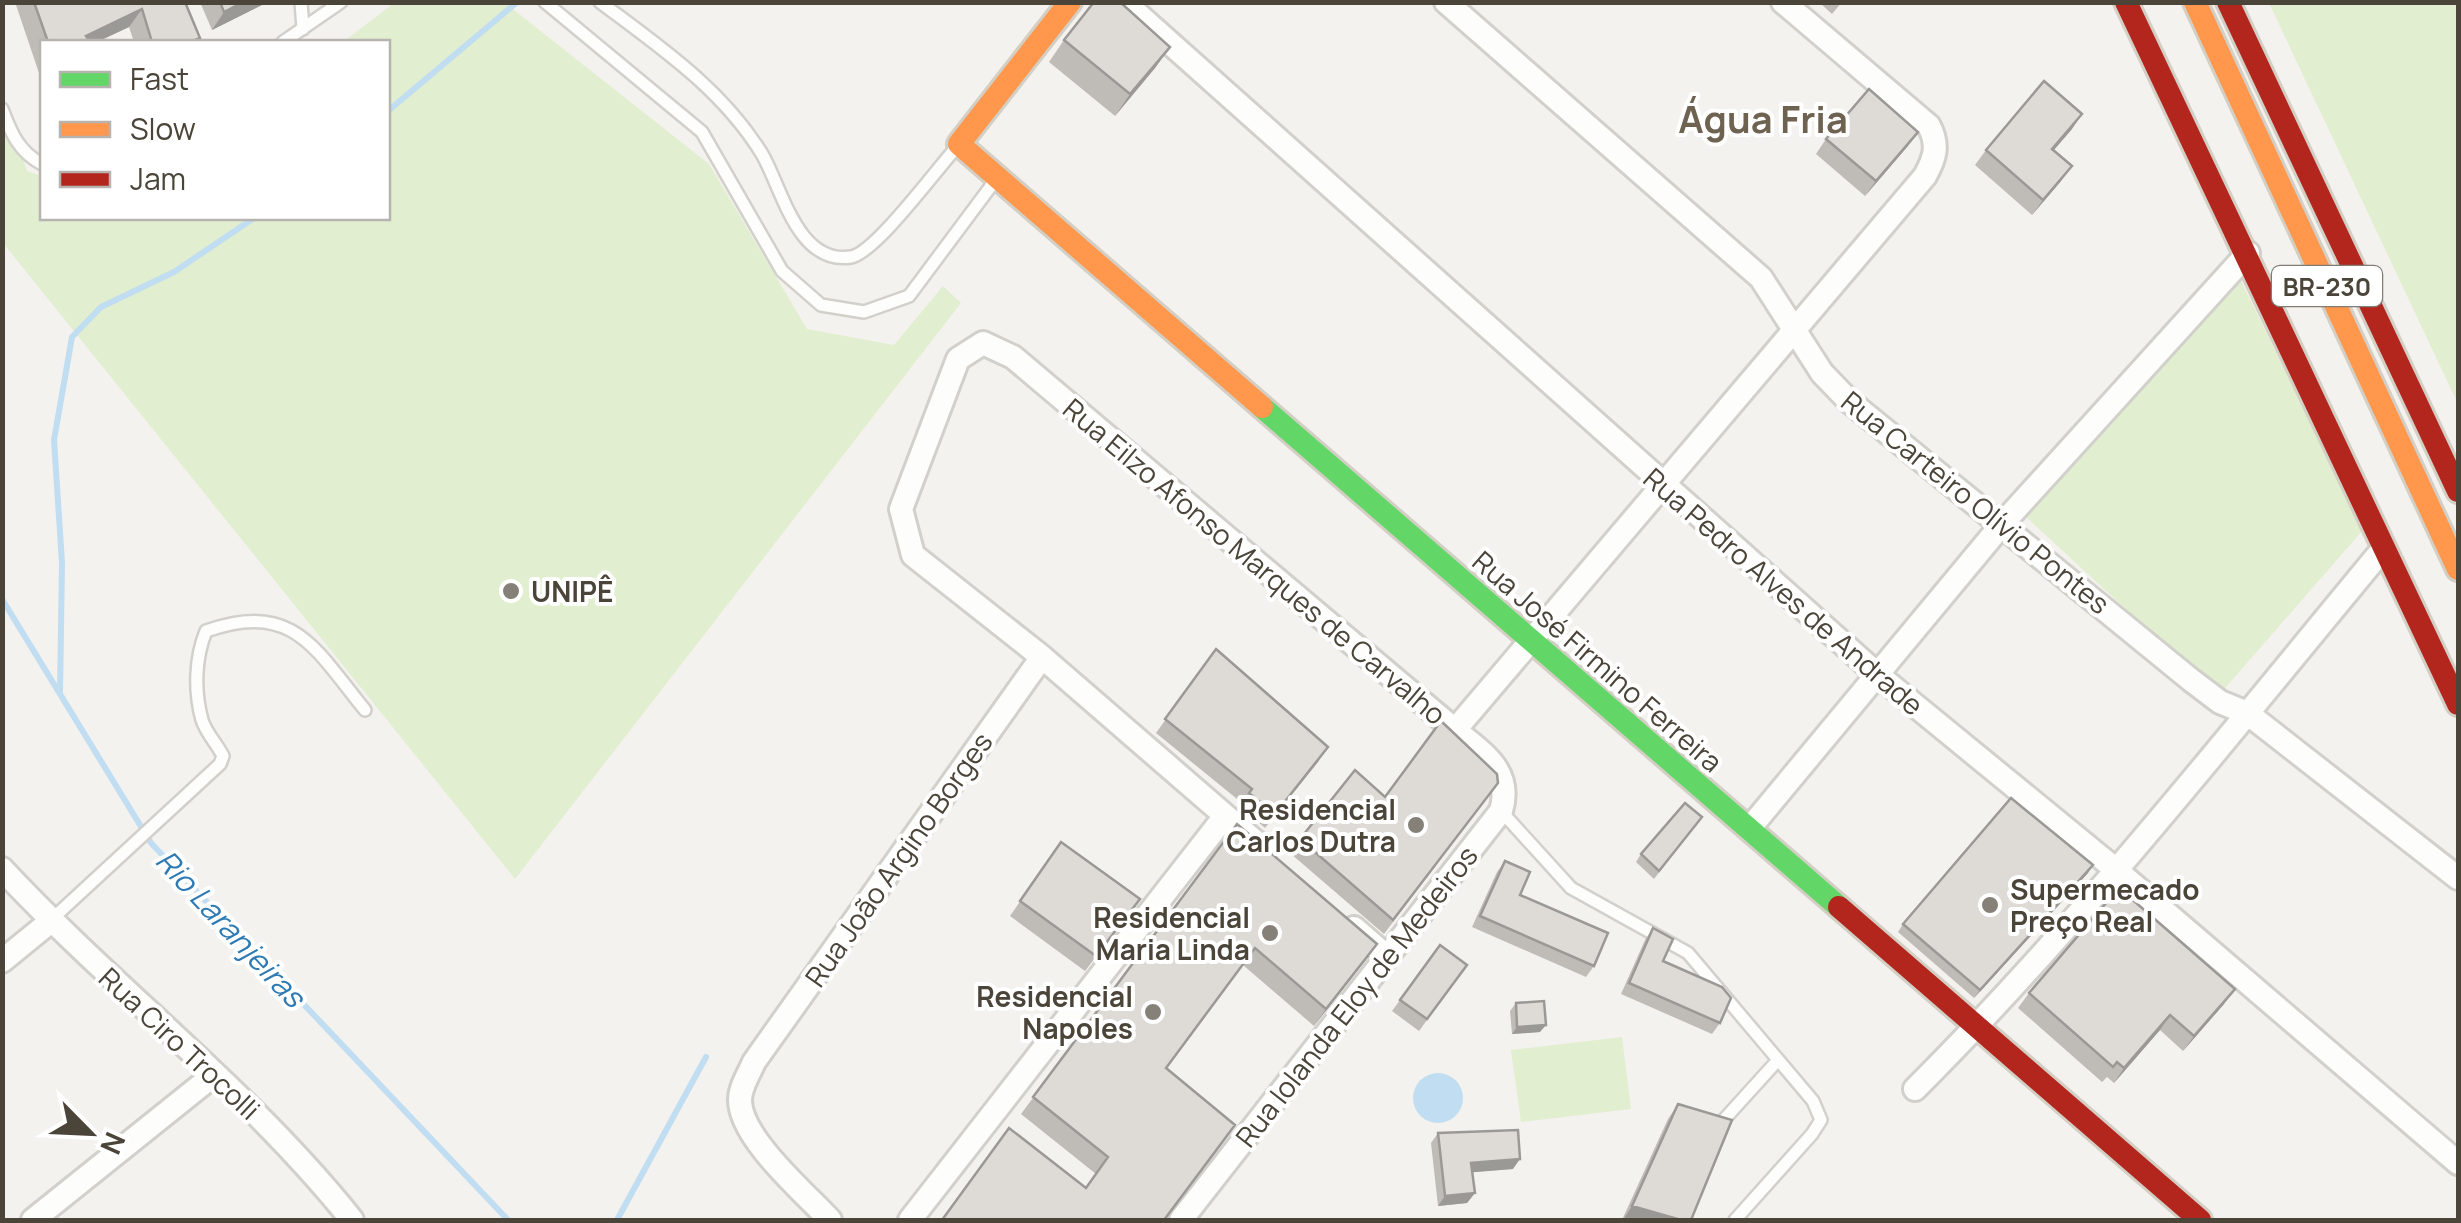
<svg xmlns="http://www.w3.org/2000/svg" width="2461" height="1223" font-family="Manrope,sans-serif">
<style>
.green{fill:#e1eecf}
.water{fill:#c0ddf1}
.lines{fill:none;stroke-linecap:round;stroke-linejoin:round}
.stream{stroke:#c0ddf1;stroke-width:6}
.lane-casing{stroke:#d2d0cb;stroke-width:16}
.street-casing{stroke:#d2d0cb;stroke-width:28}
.fast-casing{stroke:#d3cfc5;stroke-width:28}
.slow-casing{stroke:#d3cfc5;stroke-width:28}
.jam-casing{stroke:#d3cfc5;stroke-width:28}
.lane{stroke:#fdfdfc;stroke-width:11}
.street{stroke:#fdfdfc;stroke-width:22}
.fast{stroke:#63d668;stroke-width:22}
.slow{stroke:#ff974d;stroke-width:22}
.jam{stroke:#b3261e;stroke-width:22}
.wall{fill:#bfbcb8}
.shaded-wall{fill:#9b9996}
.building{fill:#dedbd6;stroke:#9b9996;stroke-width:2.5}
.poi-dot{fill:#868178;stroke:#fff;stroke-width:4}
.labels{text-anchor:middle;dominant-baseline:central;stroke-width:8;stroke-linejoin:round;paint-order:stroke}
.shield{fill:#fff;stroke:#817c74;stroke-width:2.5}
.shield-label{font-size:25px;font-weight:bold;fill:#4b4439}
.street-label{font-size:28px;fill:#4b4439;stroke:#fff}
.poi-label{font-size:28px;font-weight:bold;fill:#4b4439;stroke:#fff;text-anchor:end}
.water-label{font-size:30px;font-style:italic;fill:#2e7ab2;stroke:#fff}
.district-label{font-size:38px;font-weight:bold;fill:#6e6250;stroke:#fff}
</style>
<rect width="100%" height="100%" fill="#f4f2ee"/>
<path class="green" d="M394 3H505L709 164 807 329 894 345 943 286 961 303 515 879 3 243 2 95 27 171 42 176V218H388V42H343Z
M2269 3H2458V404Z
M2239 277 2363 530 2219 695 2024 515Z
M1622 1037 1631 1109 1521 1122 1511 1050Z"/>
<path class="water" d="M1413 1098a25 25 0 1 1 50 0a25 25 0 1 1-50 0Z"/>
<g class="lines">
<path class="stream" d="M388 111 516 3
M2 599 151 843 508 1220
M60 693 62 563 54 440 72 337 101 307 174 272 254 218
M617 1220 706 1057"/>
<defs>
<path id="lane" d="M301 2 303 29
M545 2 702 132 782 271 821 305 864 312 909 296 994 182
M600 2C660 47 722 89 762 154 782 188 797 265 851 257 875 253 936 170 956 148
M283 42 341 2
M2 109C11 133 19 152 42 164
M1501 811 1571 888 1688 953 1813 1101 1821 1120 1812 1134 1735 1220
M51 920 220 764 223 756C217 744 206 733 202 720 194 691 195 658 206 631 294 600 315 649 365 710
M1720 1124 1778 1060"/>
<path id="street" d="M1124 2 1878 675 2115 869 2458 1163
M1446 2 1761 278 1822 373 1849 401 2191 680 2220 702 2247 713 2458 878
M1455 730 1925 176C1935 158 1939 145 1929 126L1783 2
M1749 829 2003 523 2248 253
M2 869C115 990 249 1091 352 1220
M1354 928 1385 955
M2 961 51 921
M1915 1089C2083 921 2231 732 2383 549
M33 1220 215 1074
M830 1220C805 1193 740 1138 740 1100 740 1087 749 1074 754 1062L1042 657
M910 1220 1225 816
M1181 1220 1501 811C1513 770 1482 753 1455 730L1013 357 983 343 958 359 901 509 913 555 1042 657 1258 844"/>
<path id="fast" d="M1262 407 1839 907"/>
<path id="slow" d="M1070 2 959 144 1262 407
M2195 2 2458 569"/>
<path id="jam" d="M2126 2 2458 704
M2228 2 2458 491
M1839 907 2200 1220"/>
</defs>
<use href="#lane" class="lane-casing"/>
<use href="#street" class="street-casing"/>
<use href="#fast" class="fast-casing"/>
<use href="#slow" class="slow-casing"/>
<use href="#jam" class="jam-casing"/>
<use href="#lane" class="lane"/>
<use href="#street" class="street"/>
<use href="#fast" class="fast"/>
<use href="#slow" class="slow"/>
<use href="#jam" class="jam"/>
</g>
<path class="wall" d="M15 2H185L200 38 197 42H134L129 27 97 42H42V82Z
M200 2H268L212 30Z
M1819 2H1842L1832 14Z
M1064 40 1170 47 1155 68 1115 116 1049 62Z
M2072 129 2053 150 2061 181 2032 215 1975 165 1986 150Z
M1918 132 1907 147 1865 196 1816 154 1826 139Z
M1216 649 1319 761 1265 828 1240 806 1242 803 1156 733Z
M1498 783 1384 934 1290 853 1300 839 1385 797Z
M1702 817 1654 879 1636 862 1641 854Z
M1237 824 1377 944 1314 1026 1243 965 1167 1068 1235 1125 1086 1188 1096 1174 1021 1114Z
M1061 842 1140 899 1085 971 1010 916Z
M1505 861 1520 895 1594 966 1586 977 1472 927 1497 872Z
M2088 873 1974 998 1898 932 1903 924Z
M1653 928 1663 961 1720 1023 1712 1034 1621 994 1645 940Z
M1440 945 1467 965 1419 1031 1392 1011Z
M2029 993 2224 1004 2183 1051 2160 1030 2114 1083 2107 1077 2102 1082 2018 1008Z
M1516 1003 1540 1032 1512 1034 1510 1011Z
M1678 1104 1691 1220H1622L1668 1119Z
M1438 1133 1513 1169 1472 1172 1475 1193 1467 1203 1438 1206 1431 1143Z"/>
<path class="shaded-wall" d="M243 2H268L212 30 224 12Z
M142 9 129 27 97 42H81L86 36Z
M1170 47 1155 68 1115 116 1130 94Z
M2082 114 2072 129 2042 164 2052 149Z
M1918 132 1907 147 1865 196 1876 181Z
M2072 166 2061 181 2032 215 2043 200Z
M2093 865 2088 873 1974 998 1980 990Z
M1377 944 1365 961 1314 1026 1326 1009Z
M2235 989 2224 1004 2183 1051 2194 1036Z
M2170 1015 2160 1030 2114 1083 2124 1068Z
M1546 1025 1540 1032 1512 1034 1517 1027Z
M1520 1159 1513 1169 1464 1173 1471 1163Z
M1475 1193 1467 1203 1438 1206 1445 1196Z
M1632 1206 1681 1220H1623Z"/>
<path class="building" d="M34 2H185L200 38 190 42H152L142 9 86 36 90 42H48Z
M220 2H243L224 12Z
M1094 2H1120L1170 47 1130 94 1064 40Z
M2044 81 2082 114 2052 149 2072 166 2043 200 1986 150Z
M1869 89 1918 132 1876 181 1826 139Z
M1216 649 1328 747 1275 814 1249 793 1252 789 1165 719Z
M1441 721 1497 774 1498 783 1393 920 1300 839 1355 770 1385 797Z
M2011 798 2093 865 1980 990 1903 924Z
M1685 803 1702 817 1659 871 1641 854Z
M1237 824 1377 944 1326 1009 1255 948 1166 1068 1235 1125 1164 1220H942L1009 1128 1086 1188 1108 1157 1033 1097Z
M1061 842 1140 899 1096 956 1020 901Z
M1505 861 1530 872 1520 895 1608 933 1594 966 1480 916Z
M2119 888 2235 989 2194 1036 2170 1015 2124 1068 2117 1062 2113 1067 2029 993Z
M1653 928 1673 939 1663 961 1722 987 1731 998 1720 1023 1629 983Z
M1440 945 1467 965 1427 1019 1400 1000Z
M1544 1001 1546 1025 1517 1027 1516 1003Z
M1678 1104 1732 1120 1691 1220H1681L1632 1206Z
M1518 1130 1520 1159 1471 1163 1475 1193 1445 1196 1438 1133Z"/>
<g class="poi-dot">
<circle cx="511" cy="591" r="10"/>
<circle cx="1416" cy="825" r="10"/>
<circle cx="1990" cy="905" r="10"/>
<circle cx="1270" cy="933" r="10"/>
<circle cx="1153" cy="1012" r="10"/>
</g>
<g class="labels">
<rect class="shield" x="2272" y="266" width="110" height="40" rx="8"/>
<g class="shield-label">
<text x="2327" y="286">BR-230</text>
</g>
<g class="street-label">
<text transform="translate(1976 502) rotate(39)">Rua Carteiro Olívio Pontes</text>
<text transform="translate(1255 561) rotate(40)">Rua Eilzo Afonso Marques de Carvalho</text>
<text transform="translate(1784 591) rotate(41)">Rua Pedro Alves de Andrade</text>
<text transform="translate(1598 661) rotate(41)">Rua José Firmino Ferreira</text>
<text transform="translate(898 859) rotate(-55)">Rua João Argino Borges</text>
<text transform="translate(1356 996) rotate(-52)">Rua Iolanda Eloy de Medeiros</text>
<text transform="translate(180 1043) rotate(43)">Rua Ciro Trocolli</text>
</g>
<g class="poi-label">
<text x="531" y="591" text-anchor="start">UNIPÊ</text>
<text x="1396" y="809">Residencial<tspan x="1396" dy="32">Carlos Dutra</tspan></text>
<text x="2010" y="889" text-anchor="start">Supermecado<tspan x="2010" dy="32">Preço Real</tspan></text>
<text x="1250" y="917">Residencial<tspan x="1250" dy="32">Maria Linda</tspan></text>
<text x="1133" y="996">Residencial<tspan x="1133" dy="32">Napoles</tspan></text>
</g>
<g class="water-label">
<text transform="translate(231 928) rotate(47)">Rio Laranjeiras</text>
</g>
<g class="district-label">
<text x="1763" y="118">Água Fria</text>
</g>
</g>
<rect width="2461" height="1223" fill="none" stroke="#4b4439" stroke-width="10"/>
<rect x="40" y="40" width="350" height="180" fill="#ffffff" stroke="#b7b4b0" stroke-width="2.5"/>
<rect x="60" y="72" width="50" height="15" fill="#63d668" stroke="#b7b4b0" stroke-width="2.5"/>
<text x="130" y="90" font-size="30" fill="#4b4439">Fast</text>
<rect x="60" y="122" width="50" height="15" fill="#ff974d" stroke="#b7b4b0" stroke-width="2.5"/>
<text x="130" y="140" font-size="30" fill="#4b4439">Slow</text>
<rect x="60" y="172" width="50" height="15" fill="#b3261e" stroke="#b7b4b0" stroke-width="2.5"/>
<text x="130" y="190" font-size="30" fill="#4b4439">Jam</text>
<g transform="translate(90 1133) rotate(114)" stroke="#ffffff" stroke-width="8" paint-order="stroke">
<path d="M0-8L18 38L0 25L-18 38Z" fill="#4b4439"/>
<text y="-15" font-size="28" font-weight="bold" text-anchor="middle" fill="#4b4439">N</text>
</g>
</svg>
